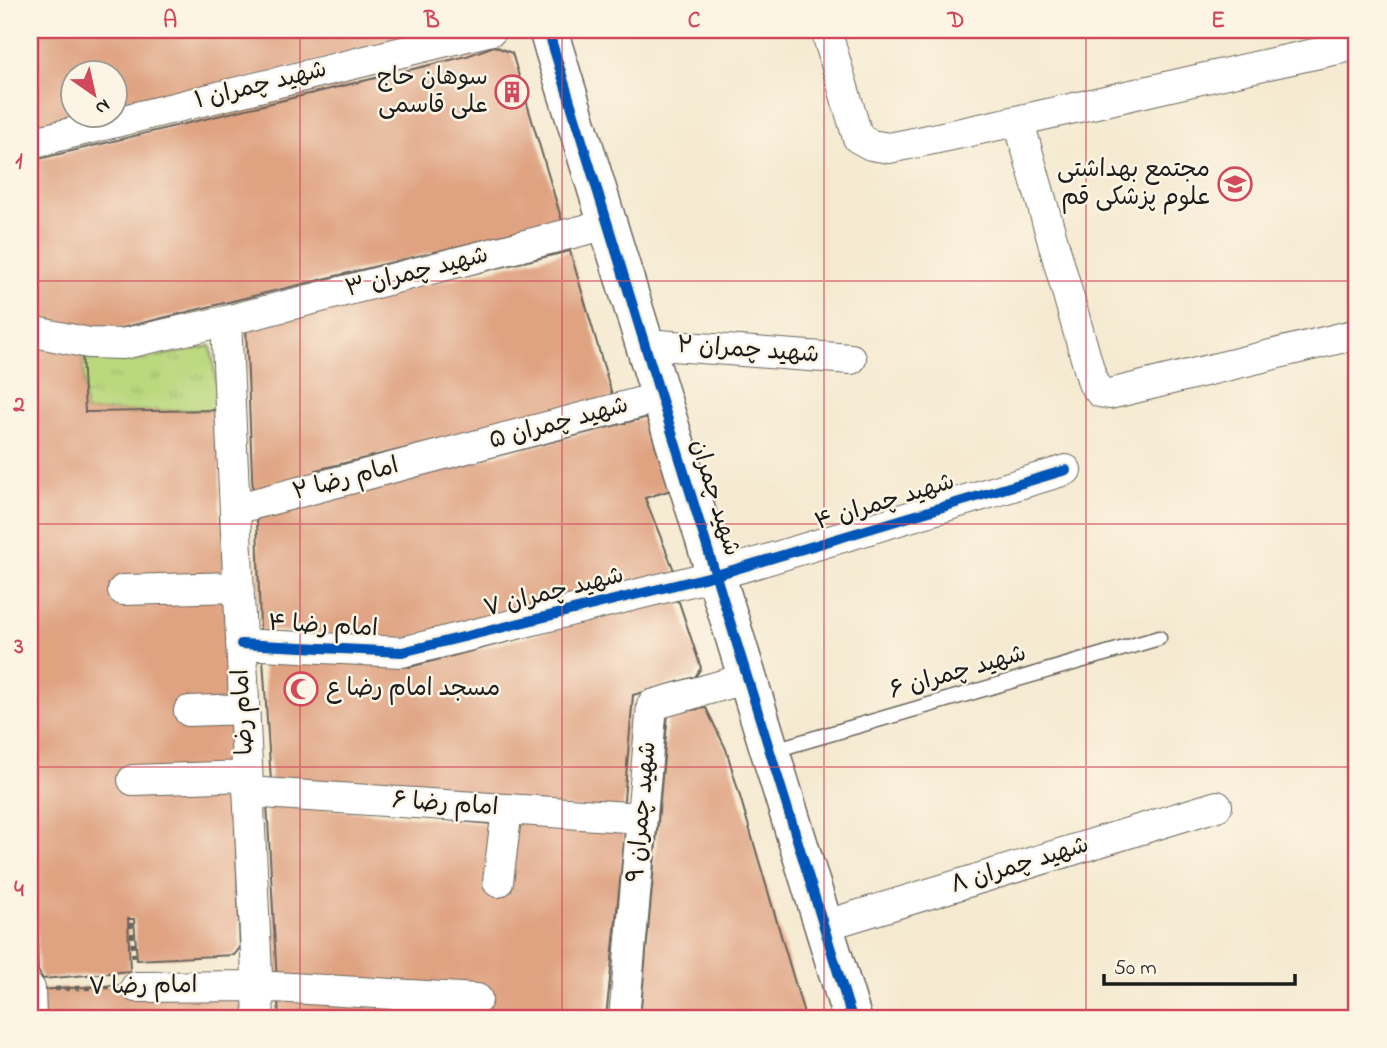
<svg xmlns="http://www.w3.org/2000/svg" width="1387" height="1048" font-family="'Indie Flower','Playpen Sans Arabic',sans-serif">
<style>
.grass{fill:url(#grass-tufts);stroke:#6b7a4d;stroke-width:2}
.building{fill:#dfa382}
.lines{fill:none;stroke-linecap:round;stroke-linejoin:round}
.lane-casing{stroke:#68645b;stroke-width:17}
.street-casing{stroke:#68645b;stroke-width:32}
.secondary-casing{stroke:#68645b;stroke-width:41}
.path{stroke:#68645b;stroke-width:4.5;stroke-dasharray:5 5;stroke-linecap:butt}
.lane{stroke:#fff;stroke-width:14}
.street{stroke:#fff;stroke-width:30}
.secondary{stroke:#fff;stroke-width:38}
.cycleway-casing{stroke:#fcf5e5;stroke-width:15}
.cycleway{stroke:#0057b8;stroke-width:10}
.grid{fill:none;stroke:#d1495b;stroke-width:2;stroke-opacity:0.55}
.labels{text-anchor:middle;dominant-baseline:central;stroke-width:5;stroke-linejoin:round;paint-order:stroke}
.poi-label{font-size:24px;fill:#1c1c1c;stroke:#fcf5e5;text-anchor:end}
.street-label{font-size:24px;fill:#1c1c1c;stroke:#fcf5e5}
.neatline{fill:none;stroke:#d1495b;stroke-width:2.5}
.grid-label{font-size:23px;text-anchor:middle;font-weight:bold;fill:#d1495b}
</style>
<defs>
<pattern id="grass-tufts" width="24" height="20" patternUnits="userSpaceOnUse" patternTransform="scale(1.75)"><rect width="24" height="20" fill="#bad87e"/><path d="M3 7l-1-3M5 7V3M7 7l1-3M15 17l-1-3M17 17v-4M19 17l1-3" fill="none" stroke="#9fb96c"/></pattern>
</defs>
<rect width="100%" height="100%" fill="#fcf5e5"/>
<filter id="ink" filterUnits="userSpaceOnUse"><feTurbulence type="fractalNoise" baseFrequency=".0143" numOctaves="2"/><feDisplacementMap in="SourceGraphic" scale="14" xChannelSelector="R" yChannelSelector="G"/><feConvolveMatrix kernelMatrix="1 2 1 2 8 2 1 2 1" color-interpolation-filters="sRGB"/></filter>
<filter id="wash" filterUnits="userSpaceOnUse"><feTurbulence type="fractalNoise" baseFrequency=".00686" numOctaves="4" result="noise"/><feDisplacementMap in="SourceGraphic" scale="28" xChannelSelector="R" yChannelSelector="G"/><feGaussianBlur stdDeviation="1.57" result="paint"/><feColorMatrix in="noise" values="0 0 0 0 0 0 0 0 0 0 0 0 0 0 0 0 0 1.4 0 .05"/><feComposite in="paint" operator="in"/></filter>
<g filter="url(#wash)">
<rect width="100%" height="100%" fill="#f5ead1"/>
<path class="grass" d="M211 346 220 410 85 412 82 354 132 361Z"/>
<g id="blocks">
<path class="building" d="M30 30H441L116 111V74H74V116H91L30 132Z
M494 46 512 53 562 221 105 332 30 316V161L467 56Z
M570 251 613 398 316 470 320 481 253 498 246 327Z
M30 346 82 354 85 412 220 410V521L227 520 226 599 240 948 234 955 137 960 134 919H128L130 971 43 979 38 971 30 758Z
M664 413 684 486 645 498 675 573 404 639 260 630 257 517Z
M672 599 679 602 701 668 695 677 633 695 623 812 271 781 263 659 269 655 410 667Z
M706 708 726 749 803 1010V1018H640L668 713Z
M267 803 502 825 509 816 626 822 606 1018H279Z
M236 978 243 985 245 1018H39L38 990Z"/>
</g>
</g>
<g filter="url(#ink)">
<use href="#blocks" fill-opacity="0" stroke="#68645b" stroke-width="2"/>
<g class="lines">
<defs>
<path id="lane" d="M771 751 1159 638"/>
<path id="street" d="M826 30 858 138 871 145 889 148C1046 117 1201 77 1357 45
M1019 122 1093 383 1100 392 1110 394 1357 334
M30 143 492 30
M226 321 259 1018
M30 331 89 343 122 344 226 321 608 224
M645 344 851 359
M235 509 661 397
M123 590 238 587
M241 644 402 652 716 575 1066 470
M189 711 244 709
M133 780 247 776
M248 792 642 818
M498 882 507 809
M823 926 1217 806
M136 987 257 986 477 999
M30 989 31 1018
M624 1018 652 705 748 678"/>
<path id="secondary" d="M548 30 852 1018"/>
</defs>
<use href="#lane" class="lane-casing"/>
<use href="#street" class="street-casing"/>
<use href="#secondary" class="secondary-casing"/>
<path class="path" d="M131 923 134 962
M55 989 109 987"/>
<use href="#lane" class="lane"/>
<use href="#street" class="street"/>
<use href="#secondary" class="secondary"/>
<defs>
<path id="cycleway" d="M548 30 852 1018
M241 644 402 652 716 575 1066 470"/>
</defs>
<use href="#cycleway" class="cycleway-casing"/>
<use href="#cycleway" class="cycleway"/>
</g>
</g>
<path class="grid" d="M300 30V1018M562 30V1018M824 30V1018M1086 30V1018M30 281H1357M30 524H1357M30 767H1357"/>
<defs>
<symbol id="building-ring" viewBox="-11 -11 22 22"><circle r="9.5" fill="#fcf5e5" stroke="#d1495b" stroke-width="1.5"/><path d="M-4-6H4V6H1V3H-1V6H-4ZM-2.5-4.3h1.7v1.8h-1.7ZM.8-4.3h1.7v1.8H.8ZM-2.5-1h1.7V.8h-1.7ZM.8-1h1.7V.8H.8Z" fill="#d1495b"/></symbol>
<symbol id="university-ring" viewBox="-11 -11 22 22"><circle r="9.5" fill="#fcf5e5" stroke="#d1495b" stroke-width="1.5"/><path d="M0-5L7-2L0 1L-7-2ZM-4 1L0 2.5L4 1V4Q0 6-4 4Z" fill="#d1495b"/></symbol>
<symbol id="mosque-ring" viewBox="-11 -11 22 22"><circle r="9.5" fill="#fcf5e5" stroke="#d1495b" stroke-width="1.5"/><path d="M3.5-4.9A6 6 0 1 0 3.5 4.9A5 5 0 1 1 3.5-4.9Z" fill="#d1495b"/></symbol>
</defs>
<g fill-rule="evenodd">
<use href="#building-ring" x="493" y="73" width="38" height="38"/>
<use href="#university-ring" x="1216" y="165" width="38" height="38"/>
<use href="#mosque-ring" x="282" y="670" width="38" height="38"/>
</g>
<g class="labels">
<g class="poi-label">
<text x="488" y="78">سوهان حاج<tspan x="488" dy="28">علی قاسمی</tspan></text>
<text x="1210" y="170">مجتمع بهداشتی<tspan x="1210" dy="28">علوم پزشکی قم</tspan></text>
<text x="326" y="689" text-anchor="start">مسجد امام رضا ع</text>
</g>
<g class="street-label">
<text transform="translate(261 86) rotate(-14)">شهید چمران ۱</text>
<text transform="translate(417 273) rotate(-14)">شهید چمران ۳</text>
<text transform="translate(748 351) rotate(4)">شهید چمران ۲</text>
<text transform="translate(559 424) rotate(-15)">شهید چمران ۵</text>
<text transform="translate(346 480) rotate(-15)">امام رضا ۲</text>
<text transform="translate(714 498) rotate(73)">شهید چمران</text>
<text transform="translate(885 503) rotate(-17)">شهید چمران ۴</text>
<text transform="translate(554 593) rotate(-14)">شهید چمران ۷</text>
<text transform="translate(323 627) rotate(3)">امام رضا ۴</text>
<text transform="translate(958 673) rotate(-16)">شهید چمران ۶</text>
<text transform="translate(244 712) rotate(-93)">امام رضا</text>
<text transform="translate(445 805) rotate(4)">امام رضا ۶</text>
<text transform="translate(643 812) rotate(-85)">شهید چمران ۹</text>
<text transform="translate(1020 866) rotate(-17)">شهید چمران ۸</text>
<text transform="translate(143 987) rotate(-1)">امام رضا ۷</text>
</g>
</g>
<rect width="1387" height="1048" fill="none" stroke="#fcf5e5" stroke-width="77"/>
<g transform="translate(94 94) rotate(146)"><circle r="33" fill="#fcf5e5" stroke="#a29e95" stroke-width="2"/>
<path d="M0-5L12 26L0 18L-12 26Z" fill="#d1495b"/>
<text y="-10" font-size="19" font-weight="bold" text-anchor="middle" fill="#1c1c1c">N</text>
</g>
<path d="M1104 974v10h191v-10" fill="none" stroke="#1c1c1c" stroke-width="3.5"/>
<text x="1114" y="974" font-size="21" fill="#1c1c1c" stroke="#fcf5e5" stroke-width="5" paint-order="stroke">50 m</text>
<rect x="38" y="38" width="1310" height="972" class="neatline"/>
<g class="grid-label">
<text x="170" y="27">A</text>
<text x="432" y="27">B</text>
<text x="694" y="27">C</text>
<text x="956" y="27">D</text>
<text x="1218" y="27">E</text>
<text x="19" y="168">1</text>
<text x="19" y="411">2</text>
<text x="19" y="653">3</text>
<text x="19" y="896">4</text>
</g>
</svg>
